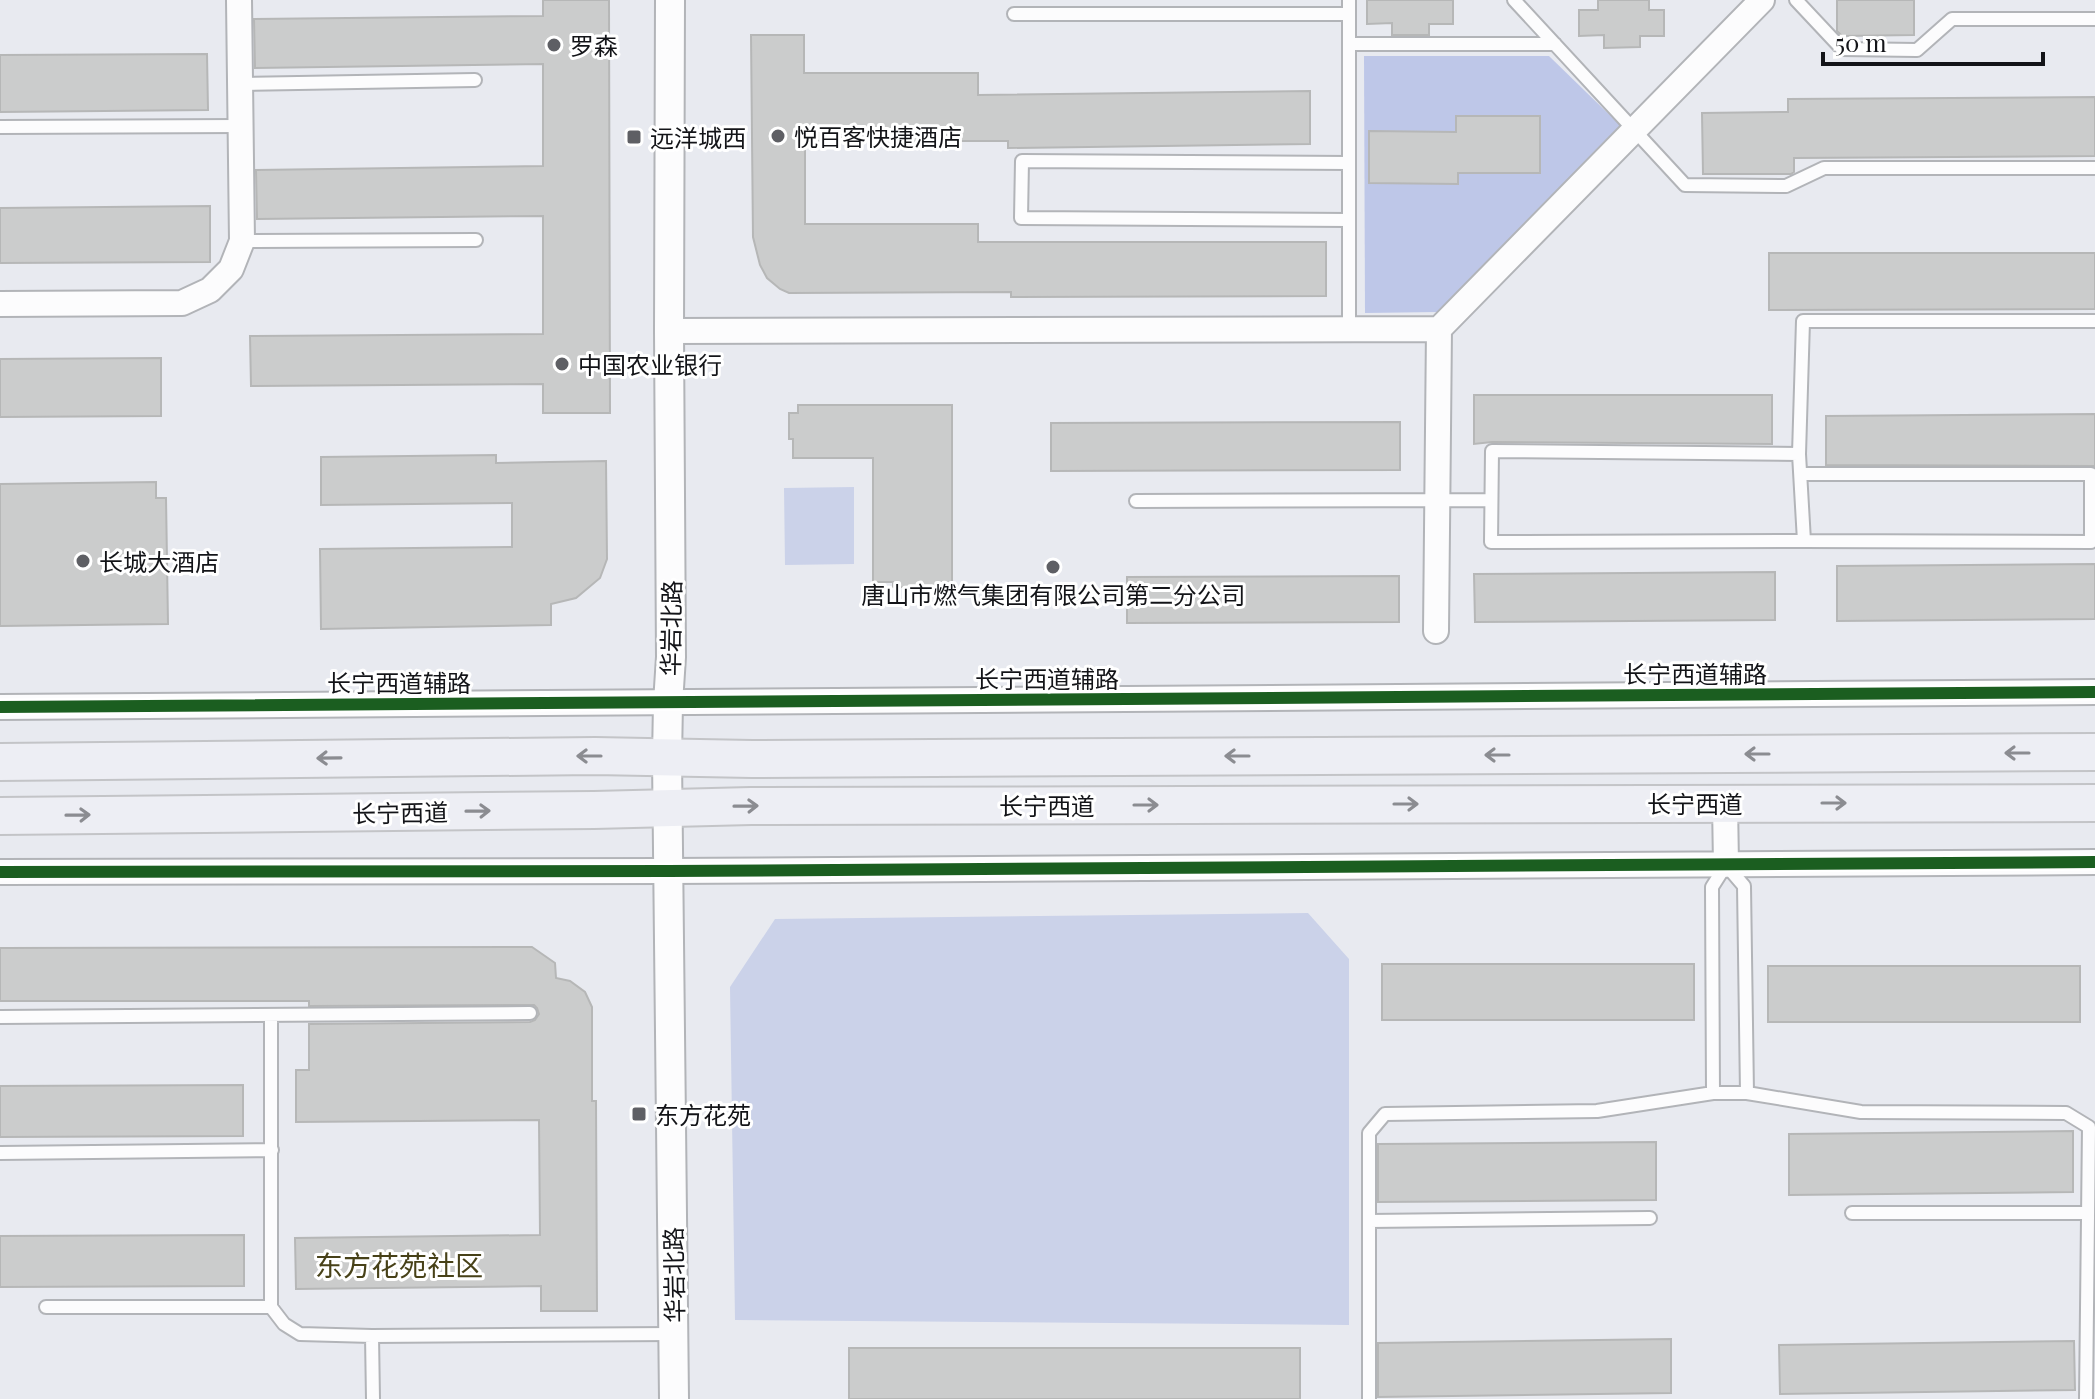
<svg xmlns="http://www.w3.org/2000/svg" width="2095" height="1399" font-family="'Playfair Display','Noto Sans SC',serif">
<style>
.green{fill:#cbd2e9}
.forest{fill:#bec7e8}
.building{fill:#cbcccc;stroke:#b6b7b7;stroke-width:2}
.lines{fill:none;stroke-linecap:round;stroke-linejoin:round}
.service-casing{stroke:#b2b4b8;stroke-width:16}
.minor-casing{stroke:#b2b4b8;stroke-width:28}
.tertiary-casing{stroke:#b2b4b8;stroke-width:32}
.primary-casing{stroke:#c3c4c7;stroke-width:40}
.service{stroke:#fcfcfd;stroke-width:12}
.minor{stroke:#fcfcfd;stroke-width:24}
.tertiary{stroke:#fcfcfd;stroke-width:28}
.primary{stroke:#edeef4;stroke-width:36}
.cycleway-casing{stroke:#fff;stroke-width:17}
.cycleway{stroke:#1b5e20;stroke-width:12}
.oneway{stroke:#8b8c91}
.poi-dot{fill:#5e5f64;stroke:#fff;stroke-width:3}
.labels{text-anchor:middle;dominant-baseline:central;stroke-width:6;stroke-linejoin:round;paint-order:stroke}
.poi-label{font-size:24px;fill:#131418;stroke:#fff;text-anchor:start}
.street-label{font-size:24px;fill:#131418;stroke:#fff}
.quarter-label{font-size:28px;fill:#474118;stroke:#fff}
</style>
<rect width="100%" height="100%" fill="#e8eaf0"/>
<path class="green" d="M854 487V564L785 565 784 488Z
M1308 913 1349 959V1325L735 1320 730 987 775 919Z"/>
<path class="forest" d="M1364 56H1549L1622 127 1439 312 1365 313Z"/>
<path class="building" d="M543 0H609L610 413H543V384L251 386 250 336 543 334V216L257 219 256 170 543 166V64L255 68 254 19 543 16Z
M1367 0H1453V24H1429V35H1392V23L1367 24Z
M1598 0H1649V10H1664V36H1640V47L1604 48V35L1579 36V10H1598Z
M1837 0H1914V35L1842 36 1837 31Z
M751 35H804V73H978V95L1310 91V144L1008 148V141H805V224H978V242H1326V296L1011 297V292L789 293 780 289 767 278 760 265 753 237Z
M207 54 208 110 0 112V55Z
M2095 97V156L1794 158V172L1791 174H1703L1702 113 1788 112V99Z
M1456 116H1540V173H1458V184L1369 183V131L1456 132Z
M210 206V262L0 263V208Z
M1769 253H2095V309L1769 310Z
M161 358V416L0 417V359Z
M1474 395H1772V444L1492 442 1474 444Z
M798 405H952V582H939V587H893V582H873V458H793V439H789V413H798Z
M2095 414V466L1826 465V416Z
M1400 422V470L1051 471V423Z
M496 455V463L606 461 607 559 600 578 576 598 551 604V625L321 629 320 549 512 547V503L321 505V457Z
M156 482V498H166L168 624 0 626V484Z
M2095 564V619L1837 621V566Z
M1775 572V620L1475 622 1474 574Z
M1399 576V622L1127 623V577Z
M532 947 555 963 556 978 570 981 585 992 592 1007V1101H596L597 1311H541V1286L296 1289 295 1238 540 1235 539 1120 296 1122V1070H309V1024L530 1022 535 1020 539 1014 537 1008 534 1005 309 1006V1001H0V948Z
M1382 964H1694V1020H1382Z
M1768 966H2080V1022H1768Z
M243 1085V1136L0 1137V1086Z
M2073 1131V1192L1789 1195V1134Z
M1656 1142V1200L1378 1202V1144Z
M244 1235V1286L0 1287V1236Z
M1671 1339V1393L1378 1397V1343Z
M2074 1341 2075 1390 1780 1394 1779 1345Z
M849 1348H1300V1399H849Z"/>
<g class="lines">
<defs>
<path id="service" d="M1349 0V330
M1514 0 1685 185 1786 186 1824 168H2095
M1796 0 1842 49 1917 50 1952 19H2095
M1014 14H1349
M1349 44H1555
M240 84 475 80
M0 127 241 126
M1349 163 1022 161 1021 218 1349 220
M242 241 476 240
M1799 454 1492 451 1491 542 1804 541 1799 454 1803 321H2095
M1801 474H2091V542L1804 541
M1136 501 1491 500
M271 1015V1307L284 1324 300 1334 372 1336 673 1334
M0 1017 530 1013
M1713 1093 1712 887 1726 865 1744 886 1747 1093
M0 1153 272 1150
M1852 1213H2088
M1369 1221 1650 1218
M46 1307H271
M372 1336 373 1399
M1369 1399V1133L1385 1114 1597 1111 1713 1093H1747L1861 1112 2066 1113 2089 1127 2086 1399"/>
<path id="minor" d="M0 304 182 303 210 290 231 269 242 241 239 0
M669 331 1439 329
M1436 631 1439 329 1762 0
M0 707 2095 692
M1725 803 1726 865
M0 872 668 871 2095 862"/>
<path id="tertiary" d="M670 0 669 331 671 657 668 703 667 758 674 1399"/>
<path id="primary" d="M0 762 595 756 752 759 2095 752
M0 816 594 810 751 806 2095 803"/>
</defs>
<use href="#service" class="service-casing"/>
<use href="#minor" class="minor-casing"/>
<use href="#tertiary" class="tertiary-casing"/>
<use href="#primary" class="primary-casing"/>
<use href="#service" class="service"/>
<use href="#minor" class="minor"/>
<use href="#tertiary" class="tertiary"/>
<use href="#primary" class="primary"/>
<defs>
<path id="cycleway" d="M0 707 2095 692
M0 872 668 871 2095 862"/>
</defs>
<use href="#cycleway" class="cycleway-casing"/>
<use href="#cycleway" class="cycleway"/>
</g>
<defs><path id="oneway-shaft" d="M-6 0H5M1.5-3L5.5 0L1.5 3" fill="none" stroke-width="1.6" stroke-linecap="round" stroke-linejoin="round" transform="scale(2)"/></defs>
<g class="oneway">
<use href="#oneway-shaft" transform="translate(2017 753) rotate(180)"/>
<use href="#oneway-shaft" transform="translate(1757 754) rotate(180)"/>
<use href="#oneway-shaft" transform="translate(1497 755) rotate(180)"/>
<use href="#oneway-shaft" transform="translate(589 756) rotate(-180)"/>
<use href="#oneway-shaft" transform="translate(1237 756) rotate(180)"/>
<use href="#oneway-shaft" transform="translate(329 758) rotate(179)"/>
<use href="#oneway-shaft" transform="translate(1834 803)"/>
<use href="#oneway-shaft" transform="translate(1406 804)"/>
<use href="#oneway-shaft" transform="translate(1146 805)"/>
<use href="#oneway-shaft" transform="translate(746 806) rotate(-1)"/>
<use href="#oneway-shaft" transform="translate(478 811) rotate(-1)"/>
<use href="#oneway-shaft" transform="translate(78 815) rotate(-1)"/>
</g>
<g class="poi-dot">
<circle cx="554" cy="45" r="8"/>
<circle cx="778" cy="136" r="8"/>
<rect x="626" y="129" width="16" height="16" rx="4"/>
<circle cx="562" cy="364" r="8"/>
<circle cx="83" cy="561" r="8"/>
<circle cx="1053" cy="567" r="8"/>
<rect x="631" y="1106" width="16" height="16" rx="4"/>
</g>
<g class="labels">
<g class="poi-label">
<text x="570" y="45">罗森</text>
<text x="794" y="136">悦百客快捷酒店</text>
<text x="650" y="137">远洋城西</text>
<text x="578" y="364">中国农业银行</text>
<text x="99" y="561">长城大酒店</text>
<text x="1053" y="594" text-anchor="middle">唐山市燃气集团有限公司第二分公司</text>
<text x="655" y="1114">东方花苑</text>
</g>
<g class="street-label">
<text transform="translate(670 628) rotate(-89)">华岩北路</text>
<text x="1695" y="673">长宁西道辅路</text>
<text x="1047" y="678">长宁西道辅路</text>
<text x="399" y="682">长宁西道辅路</text>
<text x="1695" y="803">长宁西道</text>
<text x="1047" y="805">长宁西道</text>
<text transform="translate(400 812) rotate(-1)">长宁西道</text>
<text transform="translate(673 1275) rotate(-91)">华岩北路</text>
</g>
<g class="quarter-label">
<text x="399" y="1264">东方花苑社区</text>
</g>
</g>
<path d="M1823 52v12h220v-12" fill="none" stroke="#131418" stroke-width="4"/>
<text x="1835" y="52" font-size="24" fill="#131418" stroke="#ffffff" stroke-width="6" paint-order="stroke">50 m</text>
</svg>
